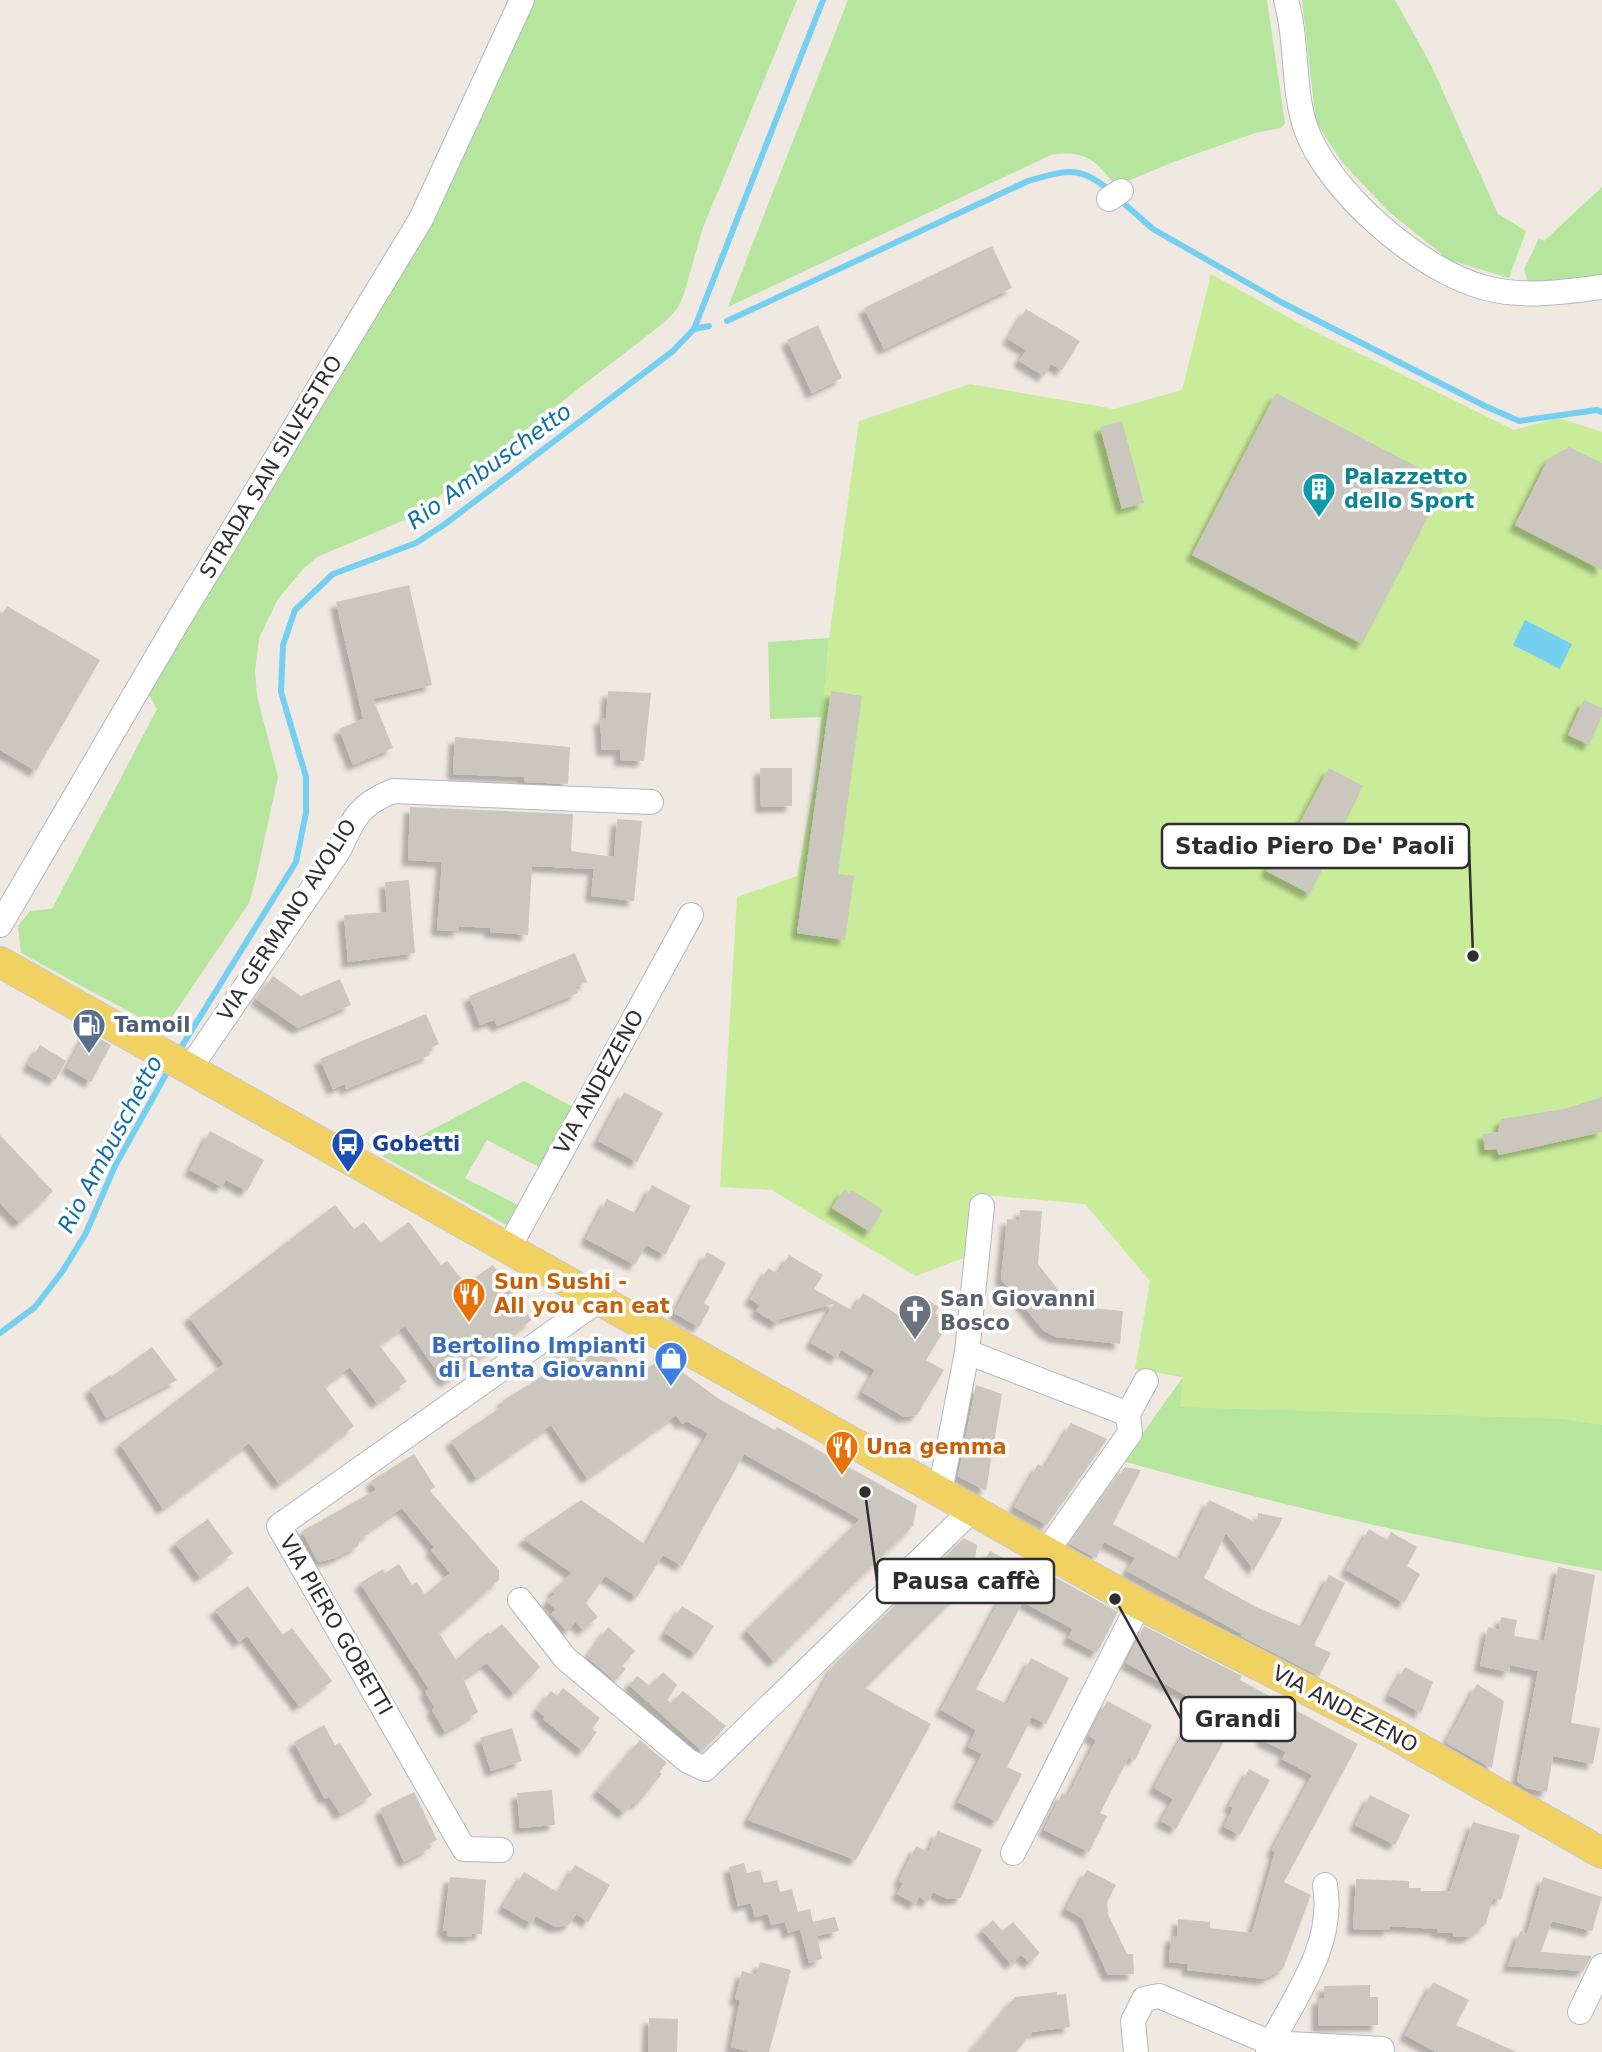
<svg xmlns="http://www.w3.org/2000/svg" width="1602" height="2052" font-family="'DejaVu Sans',sans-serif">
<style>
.green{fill:#b6e59e}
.pitch{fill:#c9ec9a}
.water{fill:#75cff0}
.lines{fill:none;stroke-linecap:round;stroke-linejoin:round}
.stream{stroke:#75cff0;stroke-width:6}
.building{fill:#cbc7bf;filter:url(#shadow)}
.minor-casing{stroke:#b4b7c1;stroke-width:26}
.major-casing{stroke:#c9c9c9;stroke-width:32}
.minor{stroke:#fff;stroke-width:24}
.major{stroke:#f2d163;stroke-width:30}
.labels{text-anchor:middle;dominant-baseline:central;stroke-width:7;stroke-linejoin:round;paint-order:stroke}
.street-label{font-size:21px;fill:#2e2e2e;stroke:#fff}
.culture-label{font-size:21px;font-weight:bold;fill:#0d838f;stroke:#fff;text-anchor:start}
.service-label{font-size:21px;font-weight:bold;fill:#4e5e75;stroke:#fff;text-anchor:start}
.transit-label{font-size:21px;font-weight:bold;fill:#164399;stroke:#fff;text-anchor:start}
.food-label{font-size:21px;font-weight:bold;fill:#c56008;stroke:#fff;text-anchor:start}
.worship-label{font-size:21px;font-weight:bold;fill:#5b616d;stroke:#fff;text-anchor:start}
.shop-label{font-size:21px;font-weight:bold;fill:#366cbe;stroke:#fff;text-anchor:end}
.water-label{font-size:23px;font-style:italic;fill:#0d6fa3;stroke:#fff}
.leader{fill:none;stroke:#2e2e2e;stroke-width:2.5}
.callout-dot{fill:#2e2e2e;stroke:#fff;stroke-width:2.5}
.callout{fill:#fff;stroke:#2e2e2e;stroke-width:2.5}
.callout-label{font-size:23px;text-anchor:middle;font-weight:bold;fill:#2e2e2e}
</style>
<defs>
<filter id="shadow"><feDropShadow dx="-6" dy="6" stdDeviation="2" flood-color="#0004"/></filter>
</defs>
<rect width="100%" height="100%" fill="#efe9e1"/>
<path class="green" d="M534 0H797L702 230 684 294 677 309 666 321 414 516 317 557 303 569 278 599 259 638 255 671 257 696 278 777 256 878 249 903 163 1030 21 953 18 926 30 911 52 909 157 709 149 695 170 654 428 224Z
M848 0H1267L1285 123 1281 128 1255 133 1173 162 1116 186C1095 161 1089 151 1053 154L728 307Z
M1302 0H1395L1432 67 1498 214 1526 231 1509 278 1449 260 1388 211 1342 162 1316 122Z
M1602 187V275L1528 282 1524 270 1539 238 1544 241Z
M829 638 822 717 770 719 768 642Z
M524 1081 573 1107 539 1167 487 1140 465 1178 518 1205 508 1226 382 1156Z
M1602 1161V1571C1441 1542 1280 1506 1123 1461L1183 1377 1135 1369Z"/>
<path class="pitch" d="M1211 274 1304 326 1514 430 1559 418 1602 432V1425L1563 1419 1180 1407 1183 1376 1135 1369 1150 1281 1085 1204 973 1194 966 1257 916 1276 772 1190 720 1187 737 897 797 876 816 775 829 638 859 421 970 384 1114 409 1182 390Z"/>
<path class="water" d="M1525 620 1572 644 1560 669 1513 645Z"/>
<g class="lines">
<path class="stream" d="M1120 200 1153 229 1281 302 1485 406 1519 421 1597 410 1602 412
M727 321 1028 181C1065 171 1078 164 1109 190
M694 329 709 326
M177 1054 296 862 306 813V777L281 692 283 645 295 610 333 574 416 543 445 524 673 351 694 329 823 0
M0 1333 35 1307 62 1272 86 1233 115 1166 170 1067"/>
</g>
<path class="building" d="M992 246 1012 288 884 349 864 308Z
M1026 309 1080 341 1062 370 1051 364 1044 376 1019 361 1026 350 1008 339Z
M818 325 842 378 812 393 787 340Z
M1276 393 1446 482 1362 644 1192 555Z
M1122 421 1144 503 1122 509 1100 427Z
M1569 447 1602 463V570L1515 525 1548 459Z
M409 585 432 685 373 699 393 748 353 765 339 729 363 719 336 602Z
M7 606 100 660 36 771 0 750V618Z
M608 691 651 693 644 761 620 760V750H602L600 718H606Z
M831 691 862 696 838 874 854 876 845 940 797 933Z
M1584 700 1602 708V716L1589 745 1568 735Z
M455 737 570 747 568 784 524 782V777L453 774Z
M760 768H792V806L761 807Z
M1329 768 1363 786 1310 894 1266 871 1278 848 1285 851Z
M410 807 573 814 571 851 614 857 617 819 642 821 634 901 591 896 594 869 532 866 528 935 490 932V928L459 926V931L437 930 442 862 408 860Z
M409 880 415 953 348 962 344 915 387 912 385 882Z
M575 953 587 982 575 987 578 993 497 1026 494 1020 480 1025 469 996Z
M273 976 301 996 340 979 351 1005 298 1028 256 999Z
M426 1014 439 1044 428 1049 430 1055 346 1089 345 1084 333 1089 320 1059Z
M87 1031 111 1045 91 1082 67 1068Z
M40 1045 66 1061 55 1080 28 1065Z
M624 1092 663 1113 637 1162 598 1141Z
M1602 1097V1132L1499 1155 1497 1149 1485 1150 1483 1134 1498 1132 1501 1119 1564 1109Z
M210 1131 264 1160 247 1191 226 1180 222 1187 190 1170Z
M0 1135 53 1191 19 1223 0 1203Z
M652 1185 691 1206 665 1255 646 1245 635 1265 586 1239 607 1199 637 1214Z
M844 1189 849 1193 852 1190 883 1210 870 1232 832 1208Z
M335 1205 354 1229 364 1222 381 1243 409 1222 441 1265 447 1261 466 1284 493 1265 532 1320 445 1382 405 1326 379 1345 407 1381 377 1403 350 1367 324 1386 354 1426 307 1463 279 1484 249 1443 163 1509 120 1444 224 1364 189 1317Z
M1020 1210 1042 1211 1038 1264 1071 1306 1123 1311 1120 1344 1056 1337 1044 1331 1001 1279 1007 1219 1019 1220Z
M707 1252 726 1263 704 1303 710 1307 699 1327 674 1313Z
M789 1255 823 1275 814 1289 853 1311 863 1293 905 1319 919 1295 939 1307 935 1313 949 1322 926 1360 944 1370 917 1415 904 1417 862 1392 875 1370 841 1350 837 1358 811 1343 833 1304 780 1319 777 1324 756 1311 760 1305 750 1299 768 1268 778 1274Z
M587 1336 593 1345 598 1341 605 1352 609 1349 631 1379 663 1358 719 1399 775 1430 777 1427 917 1505 913 1526 774 1662 746 1630 860 1519 744 1454 682 1566 663 1555 637 1597 605 1576 586 1603 598 1617 583 1630 576 1622 567 1631 551 1614 556 1610 547 1601 555 1594 552 1591 572 1573 523 1539 581 1500 646 1545 708 1433 686 1421 682 1424 676 1415 587 1478 551 1425 476 1478 451 1441 504 1405 502 1401 557 1367 550 1356 574 1339 577 1343Z
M152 1347 177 1380 106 1418 90 1389 110 1375 111 1377Z
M976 1385 1002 1394 986 1491 958 1476Z
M1071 1423 1107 1439 1047 1525 1014 1507 1038 1464 1045 1468Z
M414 1454 435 1487 430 1491 499 1570V1580L439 1633 456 1660 488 1632 490 1634 502 1624 540 1667 514 1694 487 1663 463 1678 478 1712 445 1732 432 1710 435 1708 425 1691 429 1689 360 1583 383 1569 385 1573 399 1564 412 1585 417 1582 425 1595 450 1573 431 1550 434 1547 402 1508 369 1530 370 1533 361 1538 358 1546 335 1558 318 1562 302 1531 376 1490 371 1481Z
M1125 1467 1141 1470 1113 1524 1180 1560 1209 1500 1257 1523 1258 1513 1283 1518 1254 1570 1226 1533 1204 1578 1256 1607 1303 1627 1329 1575 1345 1583 1314 1645 1331 1653 1319 1676 1241 1636 1242 1634 1127 1571 1135 1558 1104 1542 1096 1558 1070 1544Z
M208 1519 233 1553 200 1577 175 1543Z
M1369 1529 1387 1540 1391 1532 1417 1547 1407 1566 1420 1574 1404 1603 1346 1570Z
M964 1538 977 1545 972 1581 865 1688 931 1724 856 1860 748 1820 833 1666Z
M990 1551 1030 1572 1033 1565 1118 1612 1097 1653 1068 1638 1073 1629 1023 1602 976 1689 1007 1704 1031 1658 1069 1678 1046 1724 1032 1717 1007 1767 1022 1774 997 1822 958 1802 982 1754 968 1747 976 1730 941 1710 1004 1592 975 1577Z
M1558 1567 1595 1575 1571 1723 1600 1728 1593 1764 1553 1756 1547 1792 1526 1788 1517 1781 1538 1671 1510 1665 1509 1672 1480 1666 1488 1627 1499 1630 1501 1617 1517 1620 1514 1636 1544 1641Z
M248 1586 283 1635 292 1628 332 1681 299 1706 247 1636 239 1642 215 1610Z
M682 1606 714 1626 696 1654 665 1633Z
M1144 1626 1242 1676 1240 1680 1358 1744 1284 1882 1311 1895 1283 1969 1264 1979 1187 1970 1188 1964 1169 1962 1171 1936H1177L1178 1919 1210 1922V1928L1252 1933 1275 1852 1272 1850 1312 1775 1282 1759 1286 1752 1262 1740 1264 1736 1235 1721 1176 1829 1161 1821 1173 1799 1154 1788 1200 1703 1126 1663Z
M608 1627 635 1651 622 1666 626 1669 615 1681 587 1657Z
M1405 1667 1433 1682 1421 1713 1389 1695Z
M663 1672 677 1685 667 1700 671 1703 683 1691 726 1726 702 1751 629 1685 637 1676 650 1686Z
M1477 1684 1504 1701 1492 1768 1446 1743Z
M563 1688 600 1718 592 1729 597 1732 583 1751 543 1719 545 1717 537 1710 551 1691 557 1696Z
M1107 1701 1152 1725 1135 1760 1129 1757 1100 1813 1107 1816 1089 1852 1044 1830 1062 1793 1068 1796 1096 1740 1089 1736Z
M324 1725 335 1745 340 1743 372 1795 340 1814 329 1796 325 1799 294 1742Z
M512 1728 522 1761 491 1771 480 1738Z
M640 1740 667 1763 659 1772 662 1774 637 1804 634 1802 624 1813 597 1791Z
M1249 1769 1270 1780 1240 1835 1224 1827 1233 1808 1229 1806Z
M552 1790 555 1825 520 1828 517 1793Z
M414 1792 437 1840 429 1844 430 1848 404 1862 380 1809Z
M1370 1795 1410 1815 1395 1845 1355 1825Z
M1473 1822 1520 1835 1501 1900 1493 1898 1486 1924 1469 1937H1453V1933L1437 1932V1929L1390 1926 1389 1930 1353 1929 1356 1879 1409 1881V1888H1421V1891H1450Z
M938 1831 982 1849 961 1898 947 1899 933 1892 928 1902 919 1897 916 1904 897 1894 903 1883 899 1881 916 1846 928 1852Z
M744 1863 747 1873 760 1870 764 1883 777 1880 780 1892 792 1889 798 1912 810 1909 813 1922 835 1917 839 1931 817 1936 822 1959 809 1963 800 1929 788 1933 785 1922 771 1925 768 1914 755 1917 751 1903 738 1906 729 1867Z
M575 1865 610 1885 588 1922 576 1914 569 1925 555 1927 536 1916 532 1924 503 1907 524 1872 559 1893Z
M1087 1870 1116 1885 1107 1902 1108 1914 1127 1954H1133L1134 1974 1108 1975 1082 1918 1066 1909Z
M450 1877 486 1880 482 1934H472V1937L447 1936V1931H443Z
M1543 1877 1602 1897 1592 1931 1552 1921 1541 1952 1592 1956 1583 1971 1508 1966 1520 1931 1527 1934Z
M993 1920 1002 1931 1013 1922 1040 1953 1029 1963 1021 1955 1011 1964 982 1930Z
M760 1962 791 1970 769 2052H751L731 2047 740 2000 735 1999 742 1971 756 1975Z
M1433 1982 1469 2000 1456 2025 1517 2052H1436L1405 2035Z
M1370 1985V1997H1378V2025L1318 2026V1998H1324V1986Z
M1057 1992V1995L1066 1994 1070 2027 1032 2032 1016 2052H970L1015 1997Z
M649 2018 678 2019 677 2052H648Z"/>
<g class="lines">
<defs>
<path id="minor" d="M1286 0C1298 41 1292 85 1305 126 1326 190 1421 272 1486 288 1524 298 1564 292 1602 287
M1109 199 1121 191
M0 925 176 624 421 219 522 0
M190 1068 339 850C354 817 359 805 393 791L651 802
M508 1249 691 915
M967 1352 982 1206
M1128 1414 1146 1381
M940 1492 967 1352 1128 1414 1130 1433 1047 1551
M520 1600 565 1658 688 1761 705 1769 972 1510
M501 1850 464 1849 279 1526 599 1300
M1013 1853 1139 1604
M1325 1885C1335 1943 1297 1994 1271 2043L1382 2049
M1580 2012 1602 1966
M1136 2052 1133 2021 1144 1999 1159 1996 1271 2043 1268 2052"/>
<path id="major" d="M0 962 1139 1604 1390 1732 1602 1853"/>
</defs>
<use href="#minor" class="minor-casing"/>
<use href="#major" class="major-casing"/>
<use href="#minor" class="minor"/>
<use href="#major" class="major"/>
</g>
<defs>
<symbol id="building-pin" viewBox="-11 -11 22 30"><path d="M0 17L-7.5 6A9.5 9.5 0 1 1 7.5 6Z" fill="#0f9aa8" stroke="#fff"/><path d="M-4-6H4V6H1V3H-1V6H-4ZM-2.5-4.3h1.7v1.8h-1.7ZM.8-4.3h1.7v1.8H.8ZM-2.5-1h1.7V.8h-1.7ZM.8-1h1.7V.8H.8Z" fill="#fff"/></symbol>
<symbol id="fuel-pin" viewBox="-11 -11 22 30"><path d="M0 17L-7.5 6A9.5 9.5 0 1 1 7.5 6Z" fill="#5c6f8a" stroke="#fff"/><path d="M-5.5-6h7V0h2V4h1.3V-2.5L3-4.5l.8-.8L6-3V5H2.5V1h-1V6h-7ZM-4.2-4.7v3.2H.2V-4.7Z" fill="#fff"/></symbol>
<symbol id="bus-pin" viewBox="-11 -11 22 30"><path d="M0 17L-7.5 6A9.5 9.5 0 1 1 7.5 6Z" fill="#1a4fb4" stroke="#fff"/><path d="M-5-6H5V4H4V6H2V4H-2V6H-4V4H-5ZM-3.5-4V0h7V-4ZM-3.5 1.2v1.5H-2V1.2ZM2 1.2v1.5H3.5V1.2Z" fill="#fff"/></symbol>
<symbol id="restaurant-pin" viewBox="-11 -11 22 30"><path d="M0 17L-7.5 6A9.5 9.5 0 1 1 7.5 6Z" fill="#e8710a" stroke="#fff"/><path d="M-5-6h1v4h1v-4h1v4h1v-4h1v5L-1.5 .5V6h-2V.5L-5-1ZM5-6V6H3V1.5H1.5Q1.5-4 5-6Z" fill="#fff"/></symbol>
<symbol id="church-pin" viewBox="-11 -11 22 30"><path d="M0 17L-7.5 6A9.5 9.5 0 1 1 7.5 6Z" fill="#6b7280" stroke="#fff"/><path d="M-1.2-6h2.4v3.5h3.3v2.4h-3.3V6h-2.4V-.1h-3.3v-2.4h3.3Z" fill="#fff"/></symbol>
<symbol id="shop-pin" viewBox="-11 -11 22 30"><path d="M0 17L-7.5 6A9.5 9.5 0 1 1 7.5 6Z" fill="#3f7fe0" stroke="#fff"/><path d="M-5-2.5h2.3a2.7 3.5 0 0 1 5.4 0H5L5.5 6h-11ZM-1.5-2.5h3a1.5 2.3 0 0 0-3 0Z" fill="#fff"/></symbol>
</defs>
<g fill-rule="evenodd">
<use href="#building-pin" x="1300" y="470" width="38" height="52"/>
<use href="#fuel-pin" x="70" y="1006" width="38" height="52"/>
<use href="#bus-pin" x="329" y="1125" width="38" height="52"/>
<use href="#restaurant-pin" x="450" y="1275" width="38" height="52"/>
<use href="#church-pin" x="896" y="1292" width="38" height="52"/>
<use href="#shop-pin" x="652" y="1339" width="38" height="52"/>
<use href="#restaurant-pin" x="823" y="1428" width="38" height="52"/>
</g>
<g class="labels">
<g class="street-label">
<text transform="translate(271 467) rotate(-59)">STRADA SAN SILVESTRO</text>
<text transform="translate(287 920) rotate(-57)">VIA GERMANO AVOLIO</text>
<text transform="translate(599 1082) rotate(-61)">VIA ANDEZENO</text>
<text transform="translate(336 1625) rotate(60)">VIA PIERO GOBETTI</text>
<text transform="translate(1345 1709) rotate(28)">VIA ANDEZENO</text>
</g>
<g class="culture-label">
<text x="1344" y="477">Palazzetto<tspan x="1344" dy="24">dello Sport</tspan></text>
</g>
<g class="service-label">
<text x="114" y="1025">Tamoil</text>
</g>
<g class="transit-label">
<text x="372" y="1144">Gobetti</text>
</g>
<g class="food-label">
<text x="494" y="1282">Sun Sushi -<tspan x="494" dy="24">All you can eat</tspan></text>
<text x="866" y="1447">Una gemma</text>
</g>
<g class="worship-label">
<text x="940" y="1299">San Giovanni<tspan x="940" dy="24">Bosco</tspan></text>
</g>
<g class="shop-label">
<text x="646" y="1346">Bertolino Impianti<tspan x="646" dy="24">di Lenta Giovanni</tspan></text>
</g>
<g class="water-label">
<text transform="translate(489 466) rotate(-36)">Rio Ambuschetto</text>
<text transform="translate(110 1144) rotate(-62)">Rio Ambuschetto</text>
</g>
</g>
<path class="leader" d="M1473 956L1469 846M865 1492L877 1581M1115 1599L1181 1719"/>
<g class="callout-dot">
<circle cx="1473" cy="956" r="7"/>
<circle cx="865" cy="1492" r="7"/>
<circle cx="1115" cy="1599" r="7"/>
</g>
<g class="callout">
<rect x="1162" y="824" width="307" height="44" rx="7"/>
<rect x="877" y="1559" width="177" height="44" rx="7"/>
<rect x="1181" y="1697" width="114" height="44" rx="7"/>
</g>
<g class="callout-label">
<text x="1315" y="854">Stadio Piero De' Paoli</text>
<text x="966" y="1589">Pausa caffè</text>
<text x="1238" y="1727">Grandi</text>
</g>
</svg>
